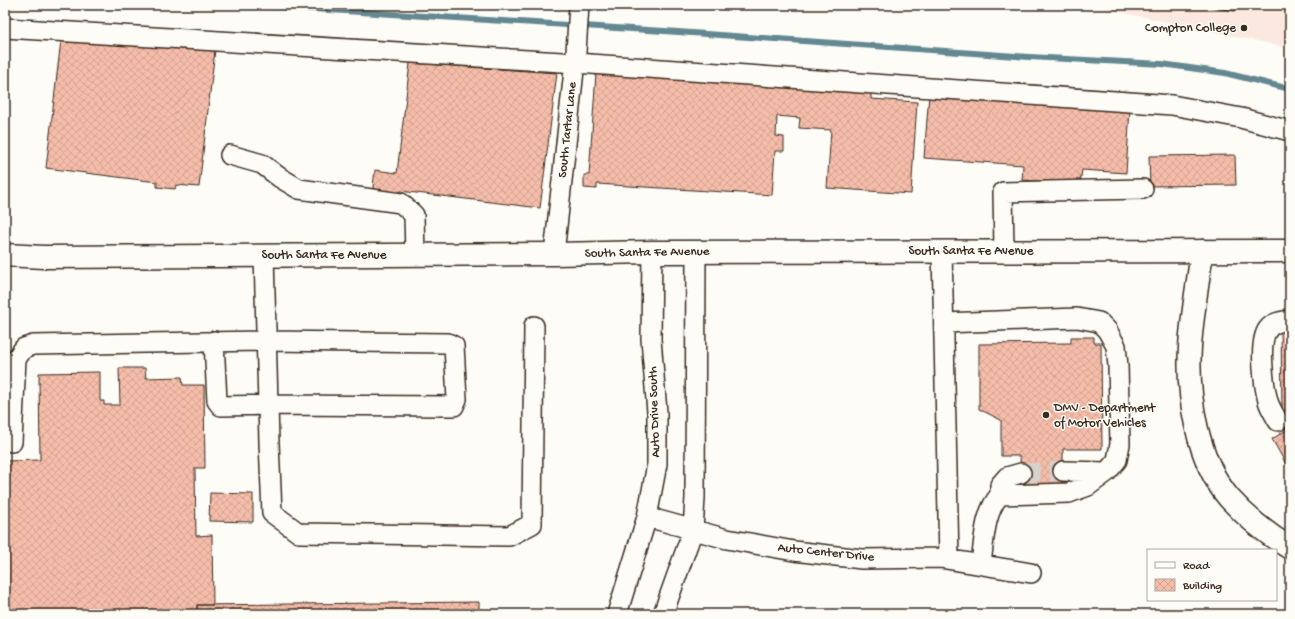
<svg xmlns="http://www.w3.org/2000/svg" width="1295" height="619" font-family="'Gochi Hand',sans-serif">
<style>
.built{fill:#fbe9e0}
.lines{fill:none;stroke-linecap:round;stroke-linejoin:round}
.stream{stroke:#638891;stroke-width:6}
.building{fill:url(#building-cross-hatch);stroke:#3b2a1e}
.minor-tunnel{stroke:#d6d2cc;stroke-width:19;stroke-dasharray:19 10;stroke-linecap:butt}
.minor-casing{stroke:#3b2a1e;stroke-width:22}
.major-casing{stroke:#3b2a1e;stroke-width:25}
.highway-casing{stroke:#3b2a1e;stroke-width:25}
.minor{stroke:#fdfcf7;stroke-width:19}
.major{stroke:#fdfcf7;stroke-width:22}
.highway{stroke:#fdfcf7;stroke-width:22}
.poi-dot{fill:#3b2a1e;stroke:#fdfcf7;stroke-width:1.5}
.labels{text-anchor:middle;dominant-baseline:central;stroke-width:3;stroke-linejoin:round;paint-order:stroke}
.poi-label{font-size:13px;fill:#3b2a1e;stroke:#fdfcf7;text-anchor:end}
.street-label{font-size:13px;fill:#3b2a1e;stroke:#fdfcf7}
</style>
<defs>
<pattern id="building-cross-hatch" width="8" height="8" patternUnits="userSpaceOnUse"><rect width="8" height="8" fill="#f5bdaa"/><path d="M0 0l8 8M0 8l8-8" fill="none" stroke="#d3a392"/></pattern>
</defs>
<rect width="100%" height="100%" fill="#fdfcf7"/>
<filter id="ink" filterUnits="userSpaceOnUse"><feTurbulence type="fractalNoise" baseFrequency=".025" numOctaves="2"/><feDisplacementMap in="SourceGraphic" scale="8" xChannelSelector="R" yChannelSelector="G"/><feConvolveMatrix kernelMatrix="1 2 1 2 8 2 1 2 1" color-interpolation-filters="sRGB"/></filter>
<g filter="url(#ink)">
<path class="built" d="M1041 5H1290V48L1105 9Z"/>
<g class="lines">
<path class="stream" d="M250 5 664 31 1029 57 1162 64 1225 73 1290 89"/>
</g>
<path class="building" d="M1197 5H1236L1235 11Z
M61 40 215 50 199 187 176 185 175 189 157 187V182L46 168Z
M410 63 557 73 540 208 400 191 399 198 372 195 375 170 397 173Z
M596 73 871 90V99L917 102 911 194 827 188 831 130 799 128 800 118 777 116 776 136 784 137V151H775L772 195 597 184V189L584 188V175H589Z
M929 94 1130 109 1126 173 1082 170 1080 184 1022 180 1023 165 924 158Z
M1235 155 1236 185 1150 186 1149 156Z
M1281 328H1290V411H1282Z
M1071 337H1094V343H1101L1102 449H1063V488H1021L1020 456H1001V420L979 409V344L1071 343Z
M119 368H145L146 378 182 377 183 385H204L205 468H195L196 536 212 535 213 605H197V614H5V461L40 460 39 373 100 372V401H104V405H120Z
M1290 428V462L1286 464 1272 439Z
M210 493 253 494V522L209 521Z
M479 602V614H197V605Z"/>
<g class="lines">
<path class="minor-tunnel" d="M1021 473 1063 471"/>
<defs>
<path id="minor" d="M5 28 562 62 1172 105 1241 118 1290 131
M230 155 262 164 279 177 299 189 401 203 414 215 415 255
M942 251 949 559
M1004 251 1003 192 1143 189
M554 254 576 52 579 5
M264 255 269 442 272 513 299 533 509 536 532 524 534 326
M944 323 1077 318 1099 322 1107 330 1116 346 1118 366 1120 444 1117 460 1107 472 1088 486 1069 493 1000 495C984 512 984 542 981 564
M1278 421C1274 414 1270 408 1268 401 1264 386 1258 342 1268 329 1273 322 1282 321 1290 320
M12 442 16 359 24 348 33 345 266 341 448 343 454 346 457 399 454 406 268 405 221 406 217 401 214 341
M1063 471 1107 472
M1000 495V485L1007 477 1021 473
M647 517 727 539 794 551 862 559 940 558 1031 573
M617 614 647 517 657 464V412L651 339 652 252
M663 614 693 530 695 498 696 252"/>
<path id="major" d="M5 255 44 257 554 254 652 252 1290 251"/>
<path id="highway" d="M1202 251C1198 283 1192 315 1190 347 1187 396 1197 460 1229 498 1247 518 1268 535 1290 548"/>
</defs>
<use href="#minor" class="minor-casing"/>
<use href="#major" class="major-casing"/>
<use href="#highway" class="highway-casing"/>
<use href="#minor" class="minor"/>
<use href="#major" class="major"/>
<use href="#highway" class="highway"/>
</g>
</g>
<g class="poi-dot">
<circle cx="1244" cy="28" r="4"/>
<circle cx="1046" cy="415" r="4"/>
</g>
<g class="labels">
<g class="poi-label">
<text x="1236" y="28">Compton College</text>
<text x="1054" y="408" text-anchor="start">DMV - Department<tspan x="1054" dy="15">of Motor Vehicles</tspan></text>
</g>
<g class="street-label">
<text transform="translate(568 130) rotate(-84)">South Tartar Lane</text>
<text x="971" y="251">South Santa Fe Avenue</text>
<text transform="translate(647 253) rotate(-1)">South Santa Fe Avenue</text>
<text x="324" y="255">South Santa Fe Avenue</text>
<text transform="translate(655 412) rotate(-92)">Auto Drive South</text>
<text transform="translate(826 553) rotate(6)">Auto Center Drive</text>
</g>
</g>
<rect width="1295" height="619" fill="none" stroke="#fdfcf7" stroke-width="20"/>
<rect x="10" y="10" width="1275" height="599" fill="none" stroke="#3b2a1e" stroke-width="1.5" filter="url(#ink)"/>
<rect x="1147" y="549" width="130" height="52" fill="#fdfcf7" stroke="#afa8a0"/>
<rect x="1155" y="562" width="20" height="6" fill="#fdfcf7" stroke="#afa8a0"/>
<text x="1183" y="569" font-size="12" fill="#3b2a1e">Road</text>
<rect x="1155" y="579" width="20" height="12" fill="url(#building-cross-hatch)" stroke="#afa8a0"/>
<text x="1183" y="589" font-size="12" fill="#3b2a1e">Building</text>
</svg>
